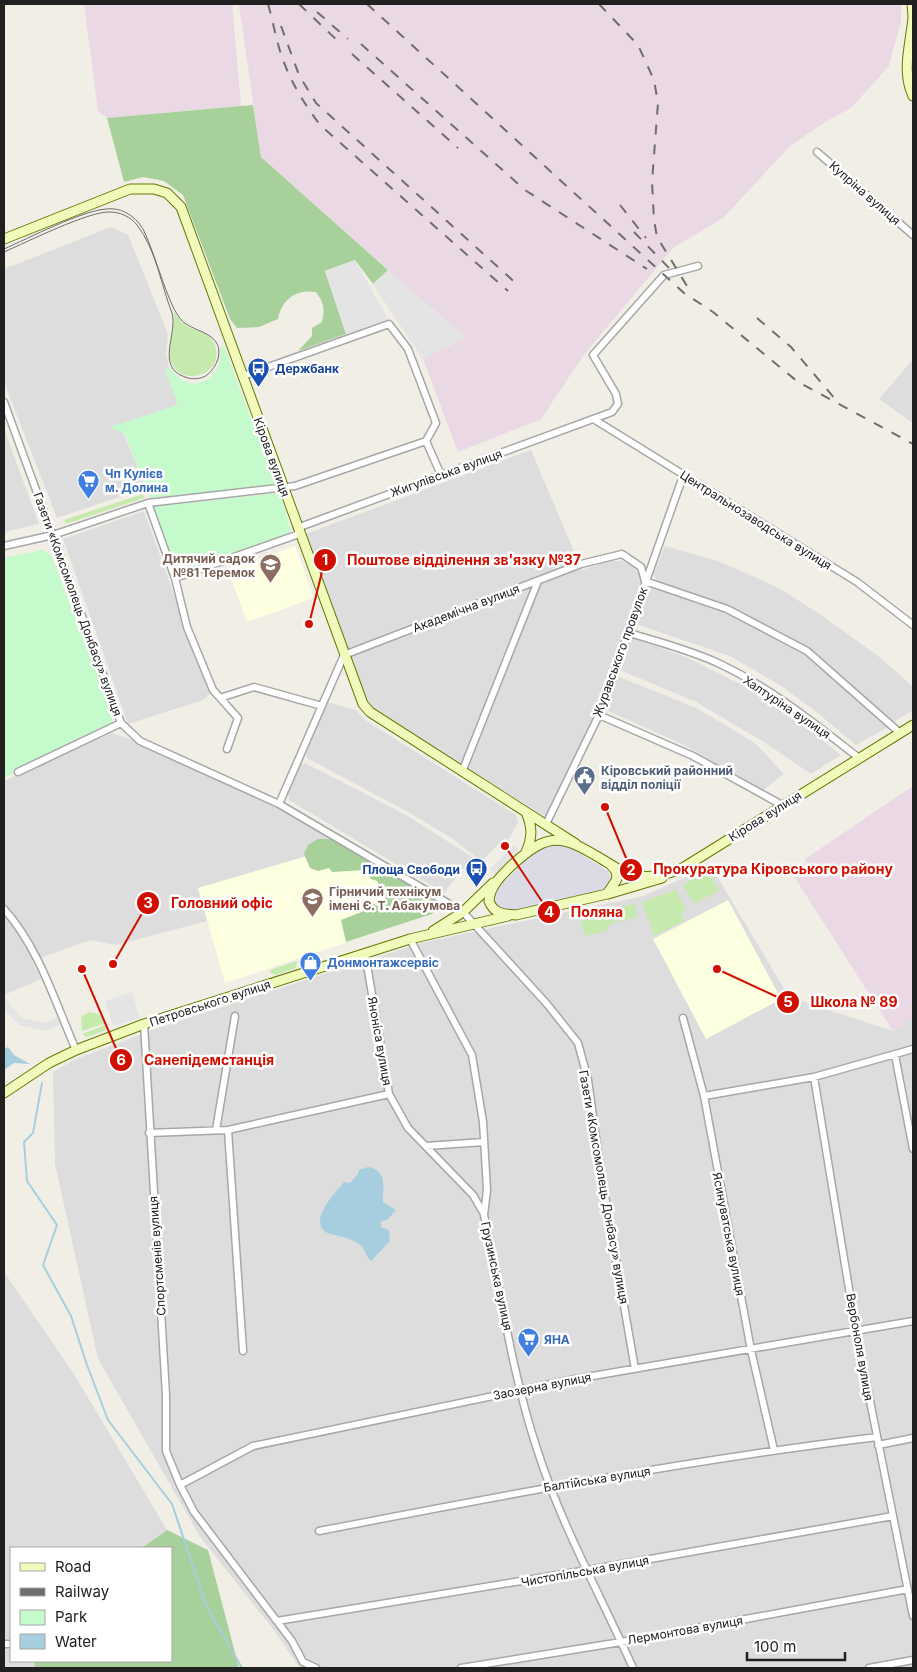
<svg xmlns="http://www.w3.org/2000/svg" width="917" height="1672" font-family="Inter,sans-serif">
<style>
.residential{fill:#dedddd}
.industrial{fill:#ead8e5}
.education{fill:#fdffe1}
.grass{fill:#c6eaad}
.forest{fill:#a7d09b}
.park{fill:#c4facc}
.parking{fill:#e4e4e4}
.plaza{fill:#dbdbe6}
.water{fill:#a7cede}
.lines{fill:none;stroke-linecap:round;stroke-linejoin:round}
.stream{stroke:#a7cede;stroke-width:2}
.street-casing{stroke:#a7a7a7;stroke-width:9}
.secondary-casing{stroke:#647a04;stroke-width:11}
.street{stroke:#fff;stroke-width:6}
.secondary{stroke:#f2fabb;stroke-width:9}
.tram{stroke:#6e6e6e;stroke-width:1}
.rail{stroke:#6e6e6e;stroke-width:2;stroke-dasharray:10 10;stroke-linecap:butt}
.labels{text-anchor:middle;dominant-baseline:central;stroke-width:5;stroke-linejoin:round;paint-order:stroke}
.street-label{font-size:12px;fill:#202020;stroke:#fff}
.transit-label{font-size:12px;font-weight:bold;fill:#164399;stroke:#fff;text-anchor:start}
.shop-label{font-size:12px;font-weight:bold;fill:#366cbe;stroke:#fff;text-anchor:start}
.education-label{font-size:12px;font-weight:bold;fill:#785e54;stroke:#fff;text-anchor:end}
.service-label{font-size:12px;font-weight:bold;fill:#4e5e75;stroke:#fff;text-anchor:start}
.leader{fill:none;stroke:#d00f00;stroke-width:2}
.callout-dot{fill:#d00f00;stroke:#fff;stroke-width:2}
.mark-label{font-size:15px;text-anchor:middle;font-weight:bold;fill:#fff}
.callout-label{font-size:14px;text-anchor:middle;font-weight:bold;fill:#d00f00;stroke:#fff;stroke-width:5;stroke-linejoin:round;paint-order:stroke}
</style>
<rect width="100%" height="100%" fill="#f1eee6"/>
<path class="residential" d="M111 227 128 235 168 334 166 353 169 367 165 369 178 405 120 424 146 488 57 518 4 382V269Z
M913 359V423L879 399Z
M4 429 39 524 4 532Z
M531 450 582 570 608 561H622L633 566 643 581 597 713 546 817 455 761 367 703 303 535Z
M144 511 210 694 203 700 128 724 63 539Z
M665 546 718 561 779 588 821 615 882 659 913 687V710L892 723 811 649 729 607 657 582 654 573Z
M651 588 725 613 805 655 865 705 888 727 856 745 814 710 781 686 730 656 636 624 648 589Z
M630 637 688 658 750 689 816 735 841 755 811 774 764 742 696 702 620 670Z
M617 676 694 707 729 727 757 745 784 774 763 790 684 745 606 710Z
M327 702 356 710 365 720 516 815 518 823 508 840 505 838 481 861 453 839 410 813 307 758 306 753Z
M112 733 139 742 278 807 345 845 198 889 207 921 116 945 90 940 32 961 41 979 4 995V781Z
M305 763 408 816 472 857 444 893 289 800 288 794 299 766Z
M711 866 789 997 893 1031 913 1018V1668H300L273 1629 201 1538 98 1359 55 1164 53 1072 76 1059 158 1028 336 970 425 942 643 896Z
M4 1272 74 1374 167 1530 142 1548H11V1661H34L35 1668H4Z"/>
<path class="industrial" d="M84 4H232L241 106 107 118 98 111Z
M239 4H901V21L889 66 852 107 827 121 790 146 723 218 673 248 583 356 541 419 458 452 423 359 373 284 388 269 261 157Z
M913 786V1018L893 1031 795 878 810 869 805 859Z"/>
<path class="education" d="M295 546 314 598 247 622 228 570Z
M345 845 432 914 225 983 198 888Z
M728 900 781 999 706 1039 653 939Z"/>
<path class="grass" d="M174 312C177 316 180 321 184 324 195 332 210 331 215 345 226 376 177 390 170 358 168 347 175 327 174 312Z
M143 494 144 498 66 524 64 520Z
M708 871 719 891 694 904 683 885Z
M676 890 686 910 681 912 684 921 654 936 642 902Z
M635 904 637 917 618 922 614 908Z
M611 909 615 924 608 925 607 931 585 936 581 921 596 917 595 913Z
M297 961 296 968 276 975 271 973 270 970Z
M89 1012 99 1014 106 1023 82 1031 81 1017Z
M106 1025V1030L87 1037 82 1034Z"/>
<path class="forest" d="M253 105 261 157 388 270 373 284 355 260 325 271 346 334 298 351 312 336V328L322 322C325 309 324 303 316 292 296 289 282 299 278 319L259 327 237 328 230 319 183 195 164 181 143 177 124 182 107 118Z
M318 839H331L345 845 448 904 432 914 346 942 341 920 364 911 373 903 382 909 385 899 377 881 371 879 365 870 332 872 329 868 318 871 310 868 304 854 308 845Z
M167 1530 208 1550 239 1668H35L34 1661H171V1548H142Z"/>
<path class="park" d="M224 346 276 486 150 498 125 434 110 427 178 405 165 369 169 367C188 398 225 382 220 347Z
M279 493 291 530 285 534 191 569C169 570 159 524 152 507Z
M42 550 51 555 114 718 109 727 4 778V558Z"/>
<path class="parking" d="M355 260 388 319 346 334 325 271Z
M388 270 467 338 423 359 373 284Z
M514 845 518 850 495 874 490 869Z
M132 992 140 1018 113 1026 105 1001Z
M5 999 22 1018 44 1023 57 1017 61 1025 46 1031 19 1025 4 1009Z"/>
<path class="plaza" d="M553 844 568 846 608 871 612 879 605 890 513 911 502 910 495 901 498 888 534 852Z"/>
<path class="water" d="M8 1047 14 1055 30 1064 14 1063 4 1070V1049Z
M368 1167C389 1171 382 1189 383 1202L396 1210 387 1220 381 1221V1227L389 1230 390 1241 371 1261C366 1257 365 1248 359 1244 350 1237 340 1237 330 1234 304 1224 336 1192 344 1182L350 1183 358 1174 359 1170Z"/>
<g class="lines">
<path class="stream" d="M42 1083 33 1133 24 1142 27 1181 57 1225 43 1265 71 1316 87 1365 108 1420 172 1504 206 1605 242 1668"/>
<defs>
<path id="street" d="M817 152 913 235
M243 376 389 324 408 349 436 423 426 441 441 475
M4 402 121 723 140 741 279 804 463 912 547 1004 578 1043 588 1080 600 1167 635 1369
M595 420 857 582 913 625
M148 503 175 578 187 627 213 690 238 718 227 749
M297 528 612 412 618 404 616 394 593 355 664 275 698 266
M4 546 53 535 148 503 295 486 426 441
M175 578 299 534
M627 632C657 642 691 650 720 664 771 688 815 724 859 758
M220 698 254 687 322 706
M599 715 693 756 782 805
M18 772 121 723
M462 772 538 581
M279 804 344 655 581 564 622 554 641 567 645 581 727 609 807 651 900 733
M546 824 599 715 683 476
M4 909C39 948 55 1002 76 1050
M410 939 472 1055 483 1122 487 1190 484 1215C501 1293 512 1374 537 1449 561 1525 601 1596 633 1668
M365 953 389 1094 408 1128 473 1195 484 1214
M683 1018 704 1096 751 1350 774 1450
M144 1024 166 1395V1451L180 1485 194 1512 292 1641 303 1662 316 1668
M895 1055 913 1149
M814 1077 856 1331 913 1616
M704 1096 814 1077 913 1049
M216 1130 235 1016
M228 1130 243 1351
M149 1133 228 1130 389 1094
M426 1146 484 1142
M878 1445 913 1438
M180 1485 253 1446 575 1379 913 1321
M319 1531C504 1495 689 1460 877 1437
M277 1621 588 1570 893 1516
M4 1644H8
M461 1668 621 1642 908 1589
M869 1668 913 1660"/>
<path id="secondary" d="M912 4 913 16
M913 17C911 43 901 71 913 96
M4 239 130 189H154L167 193 181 207 363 704 370 712 576 844
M526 812C532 826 533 837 526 852
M610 864 616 871 617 879 607 894 516 915C503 914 494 914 489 901 490 886 501 876 511 866 550 830 562 835 605 861 613 866 623 873 632 875 649 879 664 875 681 869L913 725
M608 894 662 878
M433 931 463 912 493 883
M4 1093 49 1063 76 1050 144 1024 410 939 508 916"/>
</defs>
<use href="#street" class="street-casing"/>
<use href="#secondary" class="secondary-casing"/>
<use href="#street" class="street"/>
<use href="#secondary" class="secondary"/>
<path class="tram" d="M4 249C29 238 81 211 106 209 122 207 137 217 144 231 155 255 163 286 174 309 177 314 181 321 186 324 200 333 224 335 218 359 216 365 212 371 207 375 202 379 192 380 185 377 155 367 178 334 172 313 161 285 156 249 137 225 131 217 120 212 110 212 89 211 27 242 4 252"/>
<path class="rail" d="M268 4C273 21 276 40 282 57 291 83 304 103 320 125L508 291
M299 4 342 45
M367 4 684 293 713 312 798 382 913 444
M599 4 638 45 654 80 658 103 652 182 654 220 657 237 687 286
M317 12 348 39
M281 26 299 75 316 103 519 286
M361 44 525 190 647 269
M352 54 458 148
M620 205 646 238
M634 232 670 269
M757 318 791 347 836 400"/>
</g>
<defs>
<symbol id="bus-pin" viewBox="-11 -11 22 30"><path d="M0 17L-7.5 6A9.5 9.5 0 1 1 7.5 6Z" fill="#1a4fb4" stroke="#fff"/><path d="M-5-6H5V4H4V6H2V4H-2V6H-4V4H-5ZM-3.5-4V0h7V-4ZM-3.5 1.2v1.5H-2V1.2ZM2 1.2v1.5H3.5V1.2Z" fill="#fff"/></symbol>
<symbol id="supermarket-pin" viewBox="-11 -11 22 30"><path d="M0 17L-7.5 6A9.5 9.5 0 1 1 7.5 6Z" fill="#3f7fe0" stroke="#fff"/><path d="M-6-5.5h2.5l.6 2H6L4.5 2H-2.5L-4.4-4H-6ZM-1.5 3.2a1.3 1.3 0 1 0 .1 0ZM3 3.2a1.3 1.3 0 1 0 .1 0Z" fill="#fff"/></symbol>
<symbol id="school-pin" viewBox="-11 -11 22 30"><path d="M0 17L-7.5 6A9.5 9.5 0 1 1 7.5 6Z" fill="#8d6e63" stroke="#fff"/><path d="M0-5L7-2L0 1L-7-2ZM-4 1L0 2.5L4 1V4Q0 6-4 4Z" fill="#fff"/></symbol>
<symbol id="civic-pin" viewBox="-11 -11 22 30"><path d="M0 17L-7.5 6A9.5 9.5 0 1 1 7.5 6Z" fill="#5c6f8a" stroke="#fff"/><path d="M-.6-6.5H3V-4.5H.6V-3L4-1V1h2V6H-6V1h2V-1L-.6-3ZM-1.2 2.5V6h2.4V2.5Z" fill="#fff"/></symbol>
<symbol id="university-pin" viewBox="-11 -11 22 30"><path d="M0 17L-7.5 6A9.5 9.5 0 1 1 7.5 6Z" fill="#8d6e63" stroke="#fff"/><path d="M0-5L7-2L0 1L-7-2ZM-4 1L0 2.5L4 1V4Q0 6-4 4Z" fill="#fff"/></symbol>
<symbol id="shop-pin" viewBox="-11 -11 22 30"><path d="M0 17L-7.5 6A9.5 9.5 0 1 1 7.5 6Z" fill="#3f7fe0" stroke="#fff"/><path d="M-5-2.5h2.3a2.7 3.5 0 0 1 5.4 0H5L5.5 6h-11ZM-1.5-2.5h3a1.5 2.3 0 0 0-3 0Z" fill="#fff"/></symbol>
</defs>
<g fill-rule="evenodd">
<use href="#bus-pin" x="246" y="356" width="25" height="34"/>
<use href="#supermarket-pin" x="76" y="468" width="25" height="34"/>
<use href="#school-pin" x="258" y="552" width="25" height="34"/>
<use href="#civic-pin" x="572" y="764" width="25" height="34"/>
<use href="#bus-pin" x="464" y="856" width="25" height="34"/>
<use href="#university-pin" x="300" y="886" width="25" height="34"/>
<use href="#shop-pin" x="298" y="950" width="25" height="34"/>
<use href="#supermarket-pin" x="516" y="1326" width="25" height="34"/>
</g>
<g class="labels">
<g class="street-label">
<text transform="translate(865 193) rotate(41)">Купріна вулиця</text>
<text transform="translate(272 457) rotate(70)">Кірова вулиця</text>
<text transform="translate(446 473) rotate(-20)">Жигулівська вулиця</text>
<text transform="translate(756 520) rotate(32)">Центральнозаводська вулиця</text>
<text transform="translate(78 604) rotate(70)">Газети «Комсомолець Донбасу» вулиця</text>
<text transform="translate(466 608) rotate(-21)">Академічна вулиця</text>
<text transform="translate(620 652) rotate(-70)">Журавського провулок</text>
<text transform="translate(787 707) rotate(34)">Халтуріна вулиця</text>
<text transform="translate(765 816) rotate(-32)">Кірова вулиця</text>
<text transform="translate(210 1003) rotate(-18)">Петровського вулиця</text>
<text transform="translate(380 1041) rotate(80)">Яноніса вулиця</text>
<text transform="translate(604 1187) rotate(80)">Газети «Комсомолець Донбасу» вулиця</text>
<text transform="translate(729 1234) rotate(79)">Ясинуватська вулиця</text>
<text transform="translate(157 1256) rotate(-94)">Спортсменів вулиця</text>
<text transform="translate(497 1276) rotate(78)">Грузинська вулиця</text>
<text transform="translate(860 1347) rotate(80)">Вербоноля вулиця</text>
<text transform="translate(542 1386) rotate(-11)">Заозерна вулиця</text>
<text transform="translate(597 1479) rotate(-9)">Балтійська вулиця</text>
<text transform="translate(585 1571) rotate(-10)">Чистопільська вулиця</text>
<text transform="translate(685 1630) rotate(-10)">Лермонтова вулиця</text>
</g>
<g class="transit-label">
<text x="275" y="368">Держбанк</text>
<text x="460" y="869" text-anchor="end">Площа Свободи</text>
</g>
<g class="shop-label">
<text x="105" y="473">Чп Кулієв<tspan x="105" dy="14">м. Долина</tspan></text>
<text x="327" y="962">Донмонтажсервіс</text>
<text x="544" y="1339">ЯНА</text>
</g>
<g class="education-label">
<text x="255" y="558">Дитячий садок<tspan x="255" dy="14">№81 Теремок</tspan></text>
<text x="329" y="891" text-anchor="start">Гірничий технікум<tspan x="329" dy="14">імені Є. Т. Абакумова</tspan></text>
</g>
<g class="service-label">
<text x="601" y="770">Кіровський районний<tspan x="601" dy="14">відділ поліції</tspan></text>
</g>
</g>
<path class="leader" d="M309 624L325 560M605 807L631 870M113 964L148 903M505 846L549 912M717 969L788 1002M82 969L121 1060"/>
<g class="callout-dot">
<circle cx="309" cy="624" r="5"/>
<circle cx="605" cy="807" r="5"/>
<circle cx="113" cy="964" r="5"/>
<circle cx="505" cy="846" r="5"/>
<circle cx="717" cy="969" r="5"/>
<circle cx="82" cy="969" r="5"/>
<circle cx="325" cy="560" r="12"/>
<circle cx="631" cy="870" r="12"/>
<circle cx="148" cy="903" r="12"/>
<circle cx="549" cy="912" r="12"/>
<circle cx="788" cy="1002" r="12"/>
<circle cx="121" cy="1060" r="12"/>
</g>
<g class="mark-label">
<text x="325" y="565">1</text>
<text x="631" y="875">2</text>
<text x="148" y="908">3</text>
<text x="549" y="917">4</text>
<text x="788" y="1007">5</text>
<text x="121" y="1065">6</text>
</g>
<g class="callout-label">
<text x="464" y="565">Поштове відділення зв'язку №37</text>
<text x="773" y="874">Прокуратура Кіровського району</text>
<text x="222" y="908">Головний офіс</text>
<text x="597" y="917">Поляна</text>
<text x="854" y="1007">Школа № 89</text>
<text x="209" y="1065">Санепідемстанція</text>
</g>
<rect width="917" height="1672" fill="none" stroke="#202020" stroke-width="10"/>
<rect x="10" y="1547" width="162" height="115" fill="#ffffff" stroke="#a6a6a6"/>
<rect x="20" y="1563" width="25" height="8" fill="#f2fabb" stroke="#a6a6a6"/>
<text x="55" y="1572" font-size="15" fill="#202020">Road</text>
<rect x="20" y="1588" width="25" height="8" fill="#6e6e6e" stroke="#a6a6a6"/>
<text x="55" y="1597" font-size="15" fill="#202020">Railway</text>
<rect x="20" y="1610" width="25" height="15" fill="#c4facc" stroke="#a6a6a6"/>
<text x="55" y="1622" font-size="15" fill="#202020">Park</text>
<rect x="20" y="1634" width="25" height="15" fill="#a7cede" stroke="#a6a6a6"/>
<text x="55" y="1647" font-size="15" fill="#202020">Water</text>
<path d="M747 1652v8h98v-8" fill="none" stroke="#202020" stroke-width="2.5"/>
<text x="754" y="1652" font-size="15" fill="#202020" stroke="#ffffff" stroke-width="4" paint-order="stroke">100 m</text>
</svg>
